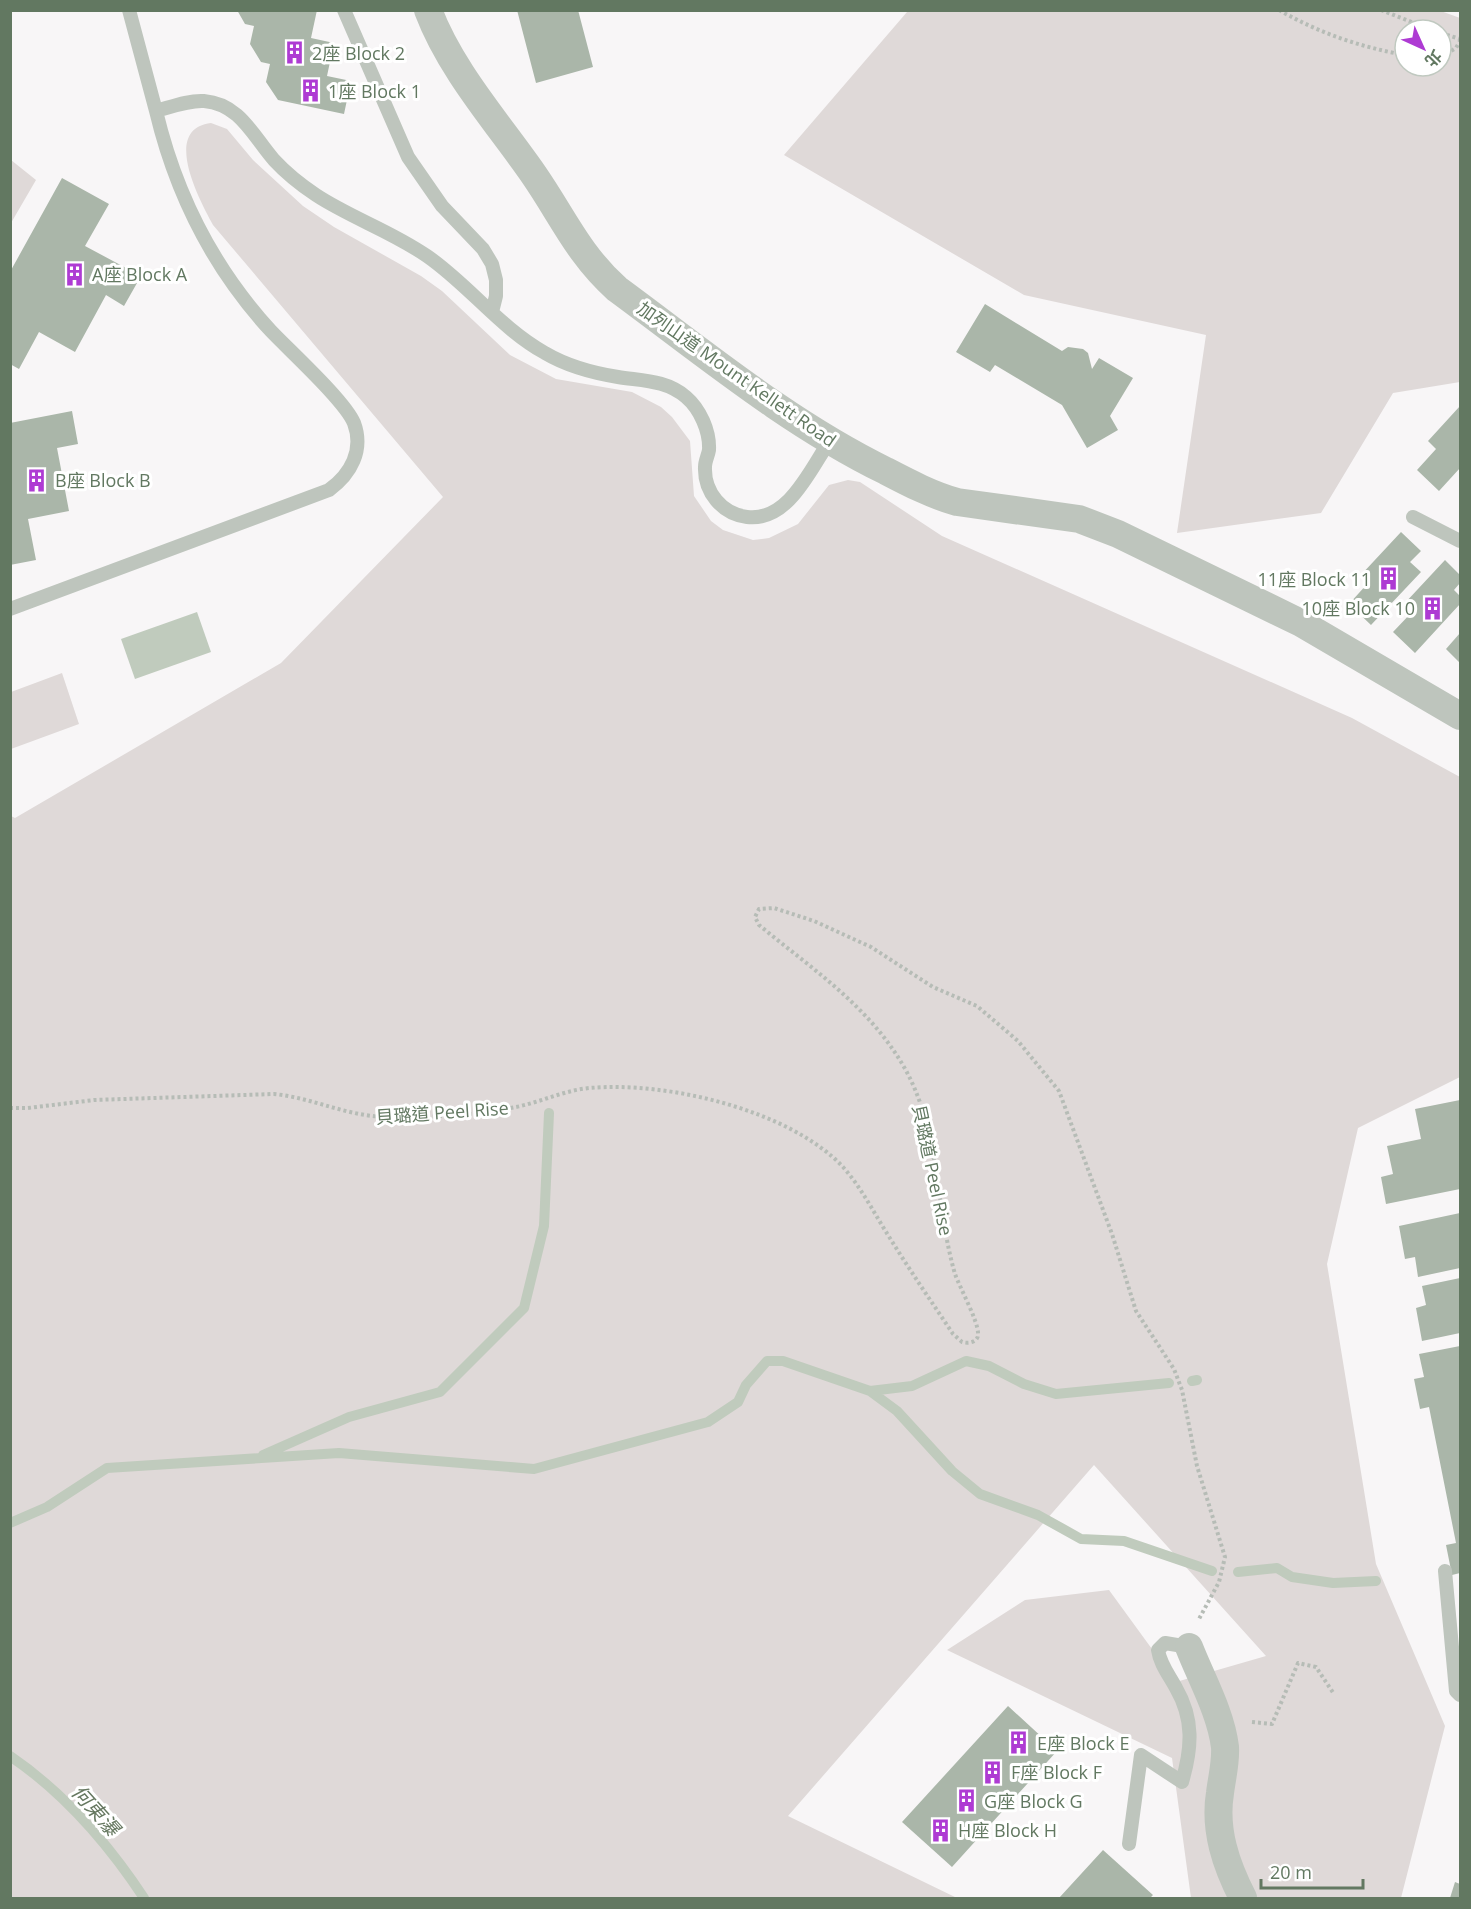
<svg xmlns="http://www.w3.org/2000/svg" width="1471" height="1909" font-family="'Open Sans','Noto Sans TC',sans-serif">
<style>
.green{fill:#dfd9d8;fill-rule:evenodd}
.water{fill:#c0cbbd}
.lines{fill:none;stroke-linecap:round;stroke-linejoin:round}
.stream{stroke:#c0cbbd;stroke-width:10}
.building{fill:#aab6a9}
.path{stroke:#b6bcb6;stroke-width:4;stroke-dasharray:3 3;stroke-linecap:butt}
.service{stroke:#bec5bd;stroke-width:14}
.minor{stroke:#bec5bd;stroke-width:28}
.labels{text-anchor:middle;dominant-baseline:central;stroke-width:6;stroke-linejoin:round;paint-order:stroke}
.poi-label{font-size:18px;fill:#627861;stroke:#fff;text-anchor:start}
.street-label{font-size:18px;fill:#627861;stroke:#fff}
.water-label{font-size:20px;font-style:italic;fill:#667860;stroke:#fff}
</style>
<rect width="100%" height="100%" fill="#f8f6f7"/>
<path class="green" d="M913 11 1438 10 1460 18V382L1393 393 1321 513 1177 533 1206 335 1024 295 784 155 907 12ZM1405 30H1441V66H1405Z
M211 123 227 129 253 160 303 206 334 227 421 276 442 291 510 355 556 379 632 392 661 407 672 417 690 441 694 496 711 521 723 530 753 540 769 538 798 524 829 485 848 480 860 482 942 536 1352 718 1460 777V1077L1358 1128 1327 1264 1376 1564 1445 1726 1401 1898H1191L1172 1758 947 1650 1025 1600 1109 1590 1176 1682 1266 1656 1094 1465 788 1816 957 1898H11V816L15 818 281 663 443 497 213 225C200 201 161 129 211 123Z
M11 160 36 180 11 223Z
M62 673 79 724 11 749V692Z"/>
<path class="water" d="M197 612 211 652 135 679 121 639Z"/>
<g class="lines">
<path class="stream" d="M1192 1381 1197 1380
M870 1391 912 1386 966 1361 989 1366 1024 1384 1056 1394 1169 1383
M263 1455 349 1417 440 1392 524 1308 544 1226 549 1113
M10 1523 47 1507 107 1468 339 1453 534 1469 708 1422 738 1402 746 1385 767 1361H783L870 1391 897 1411 952 1471 980 1494 1038 1515 1081 1539 1124 1541 1212 1571
M1238 1572 1277 1568 1292 1577 1333 1583 1376 1581
M10 1756C63 1792 109 1845 144 1898"/>
</g>
<path class="building" d="M237 10H317L311 38 334 43 327 76 351 81 344 114 278 100 266 82 270 64 261 62 250 44 254 26 245 24Z
M517 10H578L593 67 536 83Z
M62 178 109 204 85 246 141 276 124 306 106 295 75 352 39 332 19 369 10 364V272Z
M985 304 1062 351 1068 347 1083 349 1088 353 1092 369 1099 358 1133 378 1110 416 1118 430 1087 448 1062 405 995 365 990 372 956 352Z
M1460 406V468L1439 491 1417 470 1436 449 1428 441Z
M72 411 78 444 57 448 69 511 28 519 36 560 10 565V423Z
M1401 532 1421 551 1410 562 1421 572 1371 625 1349 604 1368 583 1360 576Z
M1445 560 1460 575V583L1454 590 1460 596V604L1415 653 1393 632 1412 612 1404 604Z
M1460 633V663L1446 649Z
M1460 1100V1189L1386 1204 1381 1177 1393 1174 1387 1146 1421 1139 1415 1109Z
M1460 1213V1268L1418 1277 1415 1257 1405 1259 1399 1226Z
M1460 1278V1333L1422 1341 1416 1308 1426 1305 1422 1286Z
M1460 1346V1573L1452 1575 1446 1545 1456 1543 1429 1407 1420 1409 1414 1379 1424 1377 1419 1354Z
M1008 1706 1057 1751 952 1867 902 1822Z
M1103 1850 1153 1895 1150 1898H1059Z
M1455 1882 1460 1884V1898H1450Z"/>
<g class="lines">
<path class="path" d="M1279 10C1319 33 1360 47 1405 55
M1381 10 1432 30
M1441 33 1460 39
M1441 57 1456 48 1460 41
M10 1108H28L94 1100 274 1094C314 1098 348 1117 389 1117 430 1118 476 1115 516 1107 541 1102 565 1090 590 1088 666 1081 790 1110 843 1167 861 1187 874 1213 888 1235 909 1269 931 1301 953 1334L962 1342C969 1344 979 1342 978 1333 978 1321 960 1288 955 1274 935 1205 940 1130 904 1067 869 1006 812 969 759 925L755 917 759 909 774 908 814 921 871 947 933 987 977 1006 1018 1041 1059 1091 1112 1234 1136 1311 1174 1369 1182 1390 1197 1466 1225 1557 1219 1582 1199 1619
M1252 1722 1272 1724 1298 1663 1316 1667 1334 1694"/>
<path class="service" d="M129 10 156 111
M344 10 408 157 442 206 483 249 492 264 496 280V296L492 312
M1413 517 1460 541
M10 609 329 490C351 474 364 450 354 423 345 401 290 351 271 331 213 268 176 195 156 111 171 107 188 100 204 101 240 104 253 136 274 160 286 173 301 185 316 195 351 218 391 231 427 256 469 285 500 328 545 353 567 366 593 373 618 377 643 381 666 380 686 397 700 409 710 431 709 450 708 456 705 461 705 467 704 492 722 514 747 517 788 522 810 470 829 442
M1445 1571 1456 1691 1460 1695
M1129 1844 1141 1755 1182 1782C1192 1748 1194 1719 1176 1688 1169 1675 1160 1664 1158 1650L1165 1643 1189 1647"/>
<path class="minor" d="M428 10C451 71 498 123 534 175 563 217 578 254 617 289 704 353 788 423 886 471 909 483 932 495 957 502L1079 519 1118 534 1301 623 1460 716
M1189 1647C1201 1678 1221 1713 1225 1747 1226 1762 1222 1777 1220 1793 1214 1830 1226 1865 1243 1898"/>
</g>
<defs>
<symbol id="building-bare" viewBox="-9 -9 18 18"><path d="M-4-6H4V6H1V3H-1V6H-4ZM-2.5-4.3h1.7v1.8h-1.7ZM.8-4.3h1.7v1.8H.8ZM-2.5-1h1.7V.8h-1.7ZM.8-1h1.7V.8H.8Z" fill="#ae3bd3" stroke="#fff" stroke-width="2.5" paint-order="stroke"/></symbol>
</defs>
<g fill-rule="evenodd">
<use href="#building-bare" x="278" y="36" width="33" height="33"/>
<use href="#building-bare" x="294" y="74" width="33" height="33"/>
<use href="#building-bare" x="58" y="258" width="33" height="33"/>
<use href="#building-bare" x="20" y="464" width="33" height="33"/>
<use href="#building-bare" x="1372" y="562" width="33" height="33"/>
<use href="#building-bare" x="1416" y="592" width="33" height="33"/>
<use href="#building-bare" x="1002" y="1726" width="33" height="33"/>
<use href="#building-bare" x="976" y="1756" width="33" height="33"/>
<use href="#building-bare" x="950" y="1784" width="33" height="33"/>
<use href="#building-bare" x="924" y="1814" width="33" height="33"/>
</g>
<g class="labels">
<g class="poi-label">
<text x="312" y="53">2座 Block 2</text>
<text x="328" y="91">1座 Block 1</text>
<text x="92" y="274">A座 Block A</text>
<text x="55" y="480">B座 Block B</text>
<text x="1371" y="579" text-anchor="end">11座 Block 11</text>
<text x="1415" y="608" text-anchor="end">10座 Block 10</text>
<text x="1037" y="1743">E座 Block E</text>
<text x="1011" y="1772">F座 Block F</text>
<text x="984" y="1801">G座 Block G</text>
<text x="958" y="1830">H座 Block H</text>
</g>
<g class="street-label">
<text transform="translate(737 374) rotate(35)">加列山道 Mount Kellett Road</text>
<text transform="translate(442 1112) rotate(-4)">貝璐道 Peel Rise</text>
<text transform="translate(933 1170) rotate(78)">貝璐道 Peel Rise</text>
</g>
<g class="water-label">
<text transform="translate(96 1810) rotate(48)">何東瀑</text>
</g>
</g>
<rect width="1471" height="1909" fill="none" stroke="#627861" stroke-width="24"/>
<g transform="translate(1423 48) rotate(135)"><circle r="28" fill="#ffffff" stroke="#c0c9c0" stroke-width="1.5"/>
<path d="M0-4.5L10 22L0 15L-10 22Z" fill="#ae3bd3"/>
<text y="-9" font-size="16" font-weight="bold" text-anchor="middle" fill="#627861">北</text>
</g>
<path d="M1261 1879v9h102v-9" fill="none" stroke="#627861" stroke-width="3"/>
<text x="1270" y="1879" font-size="18" fill="#627861" stroke="#ffffff" stroke-width="4.5" paint-order="stroke">20 m</text>
</svg>
